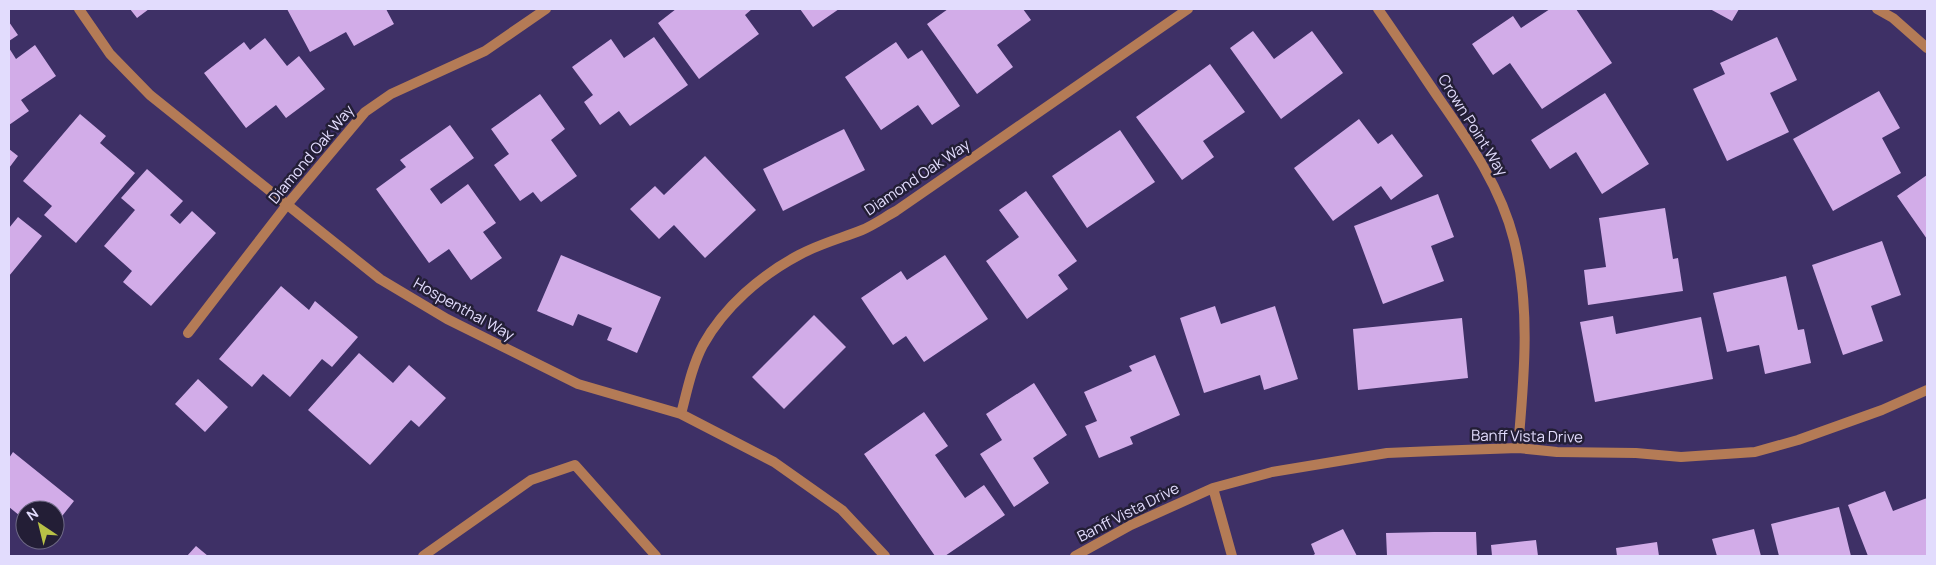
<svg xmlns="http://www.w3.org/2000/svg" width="1936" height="565" font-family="Manrope,sans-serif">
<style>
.building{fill:#d2ace8}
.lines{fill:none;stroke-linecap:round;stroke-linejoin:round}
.lane{stroke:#b47b56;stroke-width:10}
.street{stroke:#b47b56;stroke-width:10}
.labels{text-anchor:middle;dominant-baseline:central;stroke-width:5;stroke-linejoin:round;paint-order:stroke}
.street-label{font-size:15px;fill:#e2dcfd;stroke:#231e36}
</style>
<rect width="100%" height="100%" fill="#3e3066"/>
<path class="building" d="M130 9H149L137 18Z
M287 9H386L394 24 354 46 346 32 310 52Z
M676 9H752L745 15 759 34 699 79 658 23Z
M800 9H839L813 27Z
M948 9H1023L1031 20 997 45 1013 67 977 94 927 24Z
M1550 9H1576L1612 63 1542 109 1510 63 1493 75 1472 44 1513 16 1521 28Z
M1710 9H1739L1732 21Z
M9 22 18 35 9 41Z
M1253 31 1274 59 1312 31 1343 73 1281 119 1230 48Z
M654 37 688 85 630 126 619 111 600 125 584 102 593 95 572 67 611 39 624 58Z
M1777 37 1797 80 1770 93 1789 132 1727 161 1693 89 1725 74 1720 63Z
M265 38 287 66 299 56 325 89 286 118 276 105 246 128 204 73 244 42 250 50Z
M896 42 908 59 922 50 960 106 932 125 918 105 881 130 845 77Z
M35 45 56 76 21 100 29 111 9 125V48L16 59Z
M1210 64 1245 112 1203 141 1214 157 1182 180 1136 117Z
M1879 91 1900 128 1882 138 1901 173 1833 211 1793 139Z
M1605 93 1649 164 1602 194 1576 152 1550 169 1531 140Z
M540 94 565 129 551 140 577 176 541 202 533 192 520 201 494 165 509 154 491 129Z
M80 114 106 136 100 143 135 173 76 243 44 215 52 206 23 181Z
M1359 119 1378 144 1392 134 1423 176 1391 200 1381 186 1333 221 1294 168Z
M450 125 474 158 430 189 441 204 468 184 496 223 483 232 502 258 471 280 449 249 429 263 376 189 406 167 400 160Z
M844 129 865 170 783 211 763 169Z
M1120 130 1155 182 1087 228 1052 176Z
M9 149 18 156 9 168Z
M705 156 756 210 705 258 674 225 659 239 630 209 655 186 664 195Z
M147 169 183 201 170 215 180 224 192 211 216 233 151 306 123 282 132 271 104 246 135 210 121 198Z
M1927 175V239L1897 196Z
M1026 191 1077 261 1058 275 1068 289 1027 319 986 261 1019 237 999 210Z
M1438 194 1454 237 1431 246 1444 281 1383 304 1354 226Z
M1665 208 1673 259 1678 258 1683 291 1588 305 1584 270 1606 267 1599 218Z
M18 217 42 236 9 276V228Z
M1882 241 1901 295 1871 306 1883 341 1843 355 1812 265Z
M561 255 661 297 637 353 607 340 612 328 578 314 573 326 537 311Z
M945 255 988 319 924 362 906 336 893 345 861 298 901 271 907 280Z
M1786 276 1798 330 1804 329 1811 363 1765 374 1759 345 1727 352 1713 293Z
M281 286 309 310 315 301 358 337 332 367 322 359 290 397 263 374 252 387 219 359Z
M1215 306 1221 324 1275 306 1298 379 1264 390 1260 375 1204 393 1180 318Z
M814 315 846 347 784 409 752 377Z
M1613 316 1616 334 1701 317 1713 379 1595 402 1580 322Z
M1462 318 1468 378 1358 390 1353 329Z
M359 353 393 383 409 365 446 398 419 427 411 420 370 465 308 410Z
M1155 355 1180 415 1130 437 1133 444 1099 458 1085 426 1097 421 1084 392 1132 371 1129 366Z
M198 379 228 407 205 432 175 404Z
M1034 383 1067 435 1033 458 1049 483 1014 507 980 454 1002 440 986 414Z
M924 412 948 446 935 455 965 498 984 485 1005 515 945 556H935L864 454Z
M13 452 74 501 55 525V510H25V520L9 507V458Z
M1885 491 1893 511 1927 498V556H1868L1848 505Z
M1839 507 1851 556H1779L1771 524Z
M1343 529 1357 556H1312L1315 554 1311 544Z
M1754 529 1761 556H1717L1712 539Z
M1434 532H1476L1477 556H1387L1386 533Z
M1536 540 1538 556H1492L1491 545Z
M1657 542 1659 556H1617L1616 548Z
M196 546 208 556H187Z"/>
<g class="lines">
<path class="lane" d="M423 556 531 480 575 465 656 556"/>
<path class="street" d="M79 9 110 54 150 95 380 279 447 319 578 384 681 414 774 462 842 510 885 556
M1378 9C1399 39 1419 69 1440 100 1470 143 1501 188 1514 240 1531 309 1524 378 1518 448
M1877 9 1893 18 1927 48
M188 333 286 206 365 112 391 94 485 51 546 9
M681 414C687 391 692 366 703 345 724 307 761 275 799 255 819 244 842 238 862 230 874 225 885 217 896 211L1188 9
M1213 488 1232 556
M1075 556 1131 525 1213 488 1272 472 1387 453 1434 451 1518 448 1557 452 1636 453 1681 457 1755 452 1798 440 1882 410 1927 390"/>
</g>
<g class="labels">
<g class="street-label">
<text transform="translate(1473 125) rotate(58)">Crown Point Way</text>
<text transform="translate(311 154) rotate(-50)">Diamond Oak Way</text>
<text transform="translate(917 177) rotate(-34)">Diamond Oak Way</text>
<text transform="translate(464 309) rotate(29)">Hospenthal Way</text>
<text transform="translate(1527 436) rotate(1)">Banff Vista Drive</text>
<text transform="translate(1128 512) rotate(-27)">Banff Vista Drive</text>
</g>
</g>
<rect width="1936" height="565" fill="none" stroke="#e2dcfd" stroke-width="20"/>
<g transform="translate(40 525) rotate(325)"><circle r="24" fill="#231e36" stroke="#6f6a86"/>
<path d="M0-4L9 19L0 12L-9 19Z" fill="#b8c147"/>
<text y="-8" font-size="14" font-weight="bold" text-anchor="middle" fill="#e2dcfd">N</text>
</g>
</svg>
